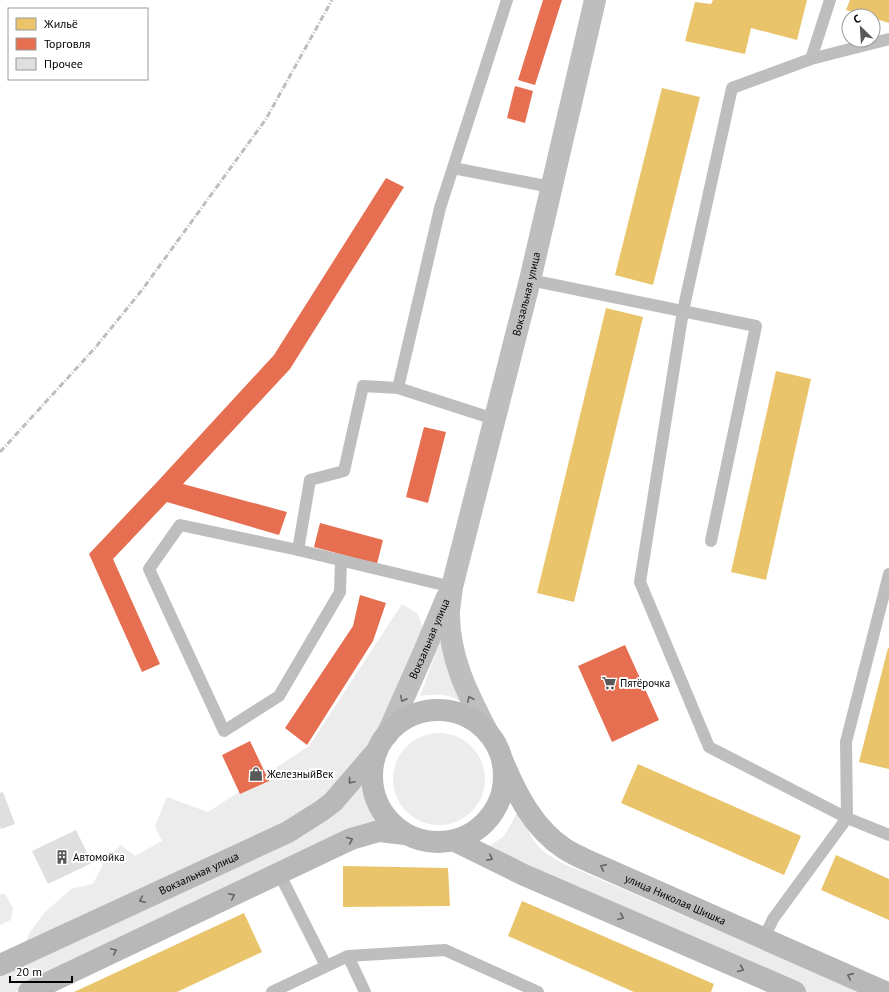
<svg xmlns="http://www.w3.org/2000/svg" width="889" height="992" font-family="'PT Sans',sans-serif">
<style>
.green{fill:#ececec}
.homes{fill:#e9c46a}
.shops{fill:#e76f51}
.building{fill:#dfdfdf}
.lines{fill:none;stroke-linecap:round;stroke-linejoin:round}
.service{stroke:#bebebe;stroke-width:12}
.tertiary{stroke:#bebebe;stroke-width:22}
.secondary{stroke:#b8b8b8;stroke-width:22}
.rail{stroke:#bebebe;stroke-width:3;stroke-dasharray:6 2 1 2;stroke-linecap:butt}
.oneway{stroke:#686868}
.oneway2{stroke:#656565}
.labels{text-anchor:middle;dominant-baseline:central;stroke-width:4;stroke-linejoin:round;paint-order:stroke}
.street-label{font-size:11px;fill:#000;stroke:#fff}
.poi-label{font-size:11px;fill:#000;stroke:#fff;text-anchor:start}
</style>
<rect width="100%" height="100%" fill="#fff"/>
<path class="green" d="M402 604 417 613 422 625 423 638 382 723 351 768 330 791 290 819 22 951 29 934 44 913 71 889 93 884 104 862 121 845 135 856 162 841 155 826 167 797 208 812 309 746Z
M440 642 461 702C451 693 432 694 420 696Z
M393 779a46 46 0 1 1 92 0a46 46 0 1 1-92 0Z
M364 783C366 797 371 810 378 821L305 854 14 992H0V976L272 846 353 793Z
M517 813H520C526 825 532 842 543 851 549 856 556 859 562 863L861 992H806L564 887 484 850 504 836Z
M0 894H5L13 908 11 920 0 925Z"/>
<path class="homes" d="M713 0H807L797 40 751 28 745 54 685 41 695 2 711 4Z
M850 0H889V23L873 18V16H866L846 10Z
M662 88 700 97 653 285 615 275Z
M606 308 643 317 574 602 537 593Z
M776 371 811 379 766 580 731 572Z
M888 648H889V769L859 762Z
M638 764 801 836 784 875 621 803Z
M836 855 889 879V920L821 890Z
M343 866 448 868 450 906 343 907Z
M522 901 714 984 711 992H634L508 936Z
M244 913 262 952 177 992H74Z"/>
<path class="shops" d="M543 0H562L535 85 518 80Z
M515 86 533 91 525 123 507 118Z
M386 178 404 187 290 369 183 484 287 512 279 535 167 502 113 559 160 664 142 672 89 554 158 481 274 355Z
M424 427 446 432 428 503 406 497Z
M320 523 383 540 377 564 314 547Z
M360 595 386 603 373 641 307 745 285 728 353 626Z
M625 645 659 720 612 742 578 666Z
M250 741 269 781 240 794 222 755Z"/>
<path class="building" d="M3 792 15 824 1 829 0 826V793Z
M76 830 92 863 48 884 32 851Z"/>
<g class="lines">
<path class="service" d="M889 39 811 59 732 88 683 311 640 582 709 747 847 818 889 835
M811 59 830 0
M453 168 551 187
M530 280 756 326 711 541
M494 419 398 388 440 208 507 0
M298 550 310 480 344 471 363 386 398 388
M341 560 340 592 279 696 224 731 149 569 180 525 298 550 452 587
M279 873 326 966
M764 938 773 919 847 818 846 742 889 574
M348 956 365 992
M272 992 348 956 445 950 538 992"/>
<g class="tertiary">
<path id="s1" d="M488 733C468 695 448 656 449 611 450 603 451 595 452 587L530 280 595 0"/>
<path id="s2" d="M387 735 423 654 447 597"/>
</g>
<g class="secondary">
<circle cx="438" cy="776" r="66"/>
<path id="s3" d="M503 762C517 795 534 829 565 849 571 853 578 856 584 859L885 992"/>
<path d="M455 841 524 875 795 992"/>
<path id="s4" d="M0 965 288 832 321 811 333 802 376 752"/>
<path d="M29 992 351 839 379 831 405 834"/>
</g>
<path class="rail" d="M0 452 95 348 142 290 266 119 332 0"/>
</g>
<defs><path id="oneway-chevron" d="M-2-3.5L2.5 0L-2 3.5" fill="none" stroke-width="1.6" stroke-linecap="round" stroke-linejoin="round"/></defs>
<g class="oneway">
<use href="#oneway-chevron" transform="translate(403 699) rotate(116)"/>
<use href="#oneway-chevron" transform="translate(470 699) rotate(-116)"/>
</g>
<g class="oneway2">
<use href="#oneway-chevron" transform="translate(351 781) rotate(131)"/>
<use href="#oneway-chevron" transform="translate(350 840) rotate(-23)"/>
<use href="#oneway-chevron" transform="translate(490 858) rotate(27)"/>
<use href="#oneway-chevron" transform="translate(603 867) rotate(-156)"/>
<use href="#oneway-chevron" transform="translate(232 896) rotate(-26)"/>
<use href="#oneway-chevron" transform="translate(142 900) rotate(155)"/>
<use href="#oneway-chevron" transform="translate(621 917) rotate(23)"/>
<use href="#oneway-chevron" transform="translate(114 951) rotate(-25)"/>
<use href="#oneway-chevron" transform="translate(741 969) rotate(23)"/>
<use href="#oneway-chevron" transform="translate(850 976) rotate(-156)"/>
</g>
<defs>
<symbol id="supermarket-bare" viewBox="-9 -9 18 18"><path d="M-6-5.5h2.5l.6 2H6L4.5 2H-2.5L-4.4-4H-6ZM-1.5 3.2a1.3 1.3 0 1 0 .1 0ZM3 3.2a1.3 1.3 0 1 0 .1 0Z" fill="#595959" stroke="#fff" stroke-width="2.5" paint-order="stroke"/></symbol>
<symbol id="shop-bare" viewBox="-9 -9 18 18"><path d="M-5-2.5h2.3a2.7 3.5 0 0 1 5.4 0H5L5.5 6h-11ZM-1.5-2.5h3a1.5 2.3 0 0 0-3 0Z" fill="#595959" stroke="#fff" stroke-width="2.5" paint-order="stroke"/></symbol>
<symbol id="building-bare" viewBox="-9 -9 18 18"><path d="M-4-6H4V6H1V3H-1V6H-4ZM-2.5-4.3h1.7v1.8h-1.7ZM.8-4.3h1.7v1.8H.8ZM-2.5-1h1.7V.8h-1.7ZM.8-1h1.7V.8H.8Z" fill="#595959" stroke="#fff" stroke-width="2.5" paint-order="stroke"/></symbol>
</defs>
<g fill-rule="evenodd">
<use href="#supermarket-bare" x="599" y="673" width="20" height="20"/>
<use href="#shop-bare" x="246" y="764" width="20" height="20"/>
<use href="#building-bare" x="52" y="847" width="20" height="20"/>
</g>
<g class="labels">
<g class="street-label">
<text stroke="none"><textPath href="#s1" startOffset="456">Вокзальная улица</textPath></text>
<text stroke="none"><textPath href="#s2" startOffset="105">Вокзальная улица</textPath></text>
<text stroke="none"><textPath href="#s4" startOffset="219">Вокзальная улица</textPath></text>
<text stroke="none"><textPath href="#s3" startOffset="230">улица Николая Шишка</textPath></text>
</g>
<g class="poi-label">
<text x="620" y="683">Пятёрочка</text>
<text x="267" y="774">ЖелезныйВек</text>
<text x="73" y="857">Автомойка</text>
</g>
</g>
<rect x="8" y="8" width="140" height="72" fill="#ffffff" stroke="#999999"/>
<rect x="16" y="18" width="20" height="12" fill="#e9c46a" stroke="#999999"/>
<text x="44" y="28" font-size="12" fill="#000000">Жильё</text>
<rect x="16" y="38" width="20" height="12" fill="#e76f51" stroke="#999999"/>
<text x="44" y="48" font-size="12" fill="#000000">Торговля</text>
<rect x="16" y="58" width="20" height="12" fill="#dfdfdf" stroke="#999999"/>
<text x="44" y="68" font-size="12" fill="#000000">Прочее</text>
<g transform="translate(861 28) rotate(335)"><circle r="19" fill="#ffffff" stroke="#999999"/>
<path d="M0-3L7 15L0 10L-7 15Z" fill="#595959"/>
<text y="-6" font-size="11" font-weight="bold" text-anchor="middle" fill="#000000">С</text>
</g>
<path d="M10 976v6h62v-6" fill="none" stroke="#000000" stroke-width="2"/>
<text x="16" y="976" font-size="12" fill="#000000" stroke="#ffffff" stroke-width="3" paint-order="stroke">20 m</text>
</svg>
